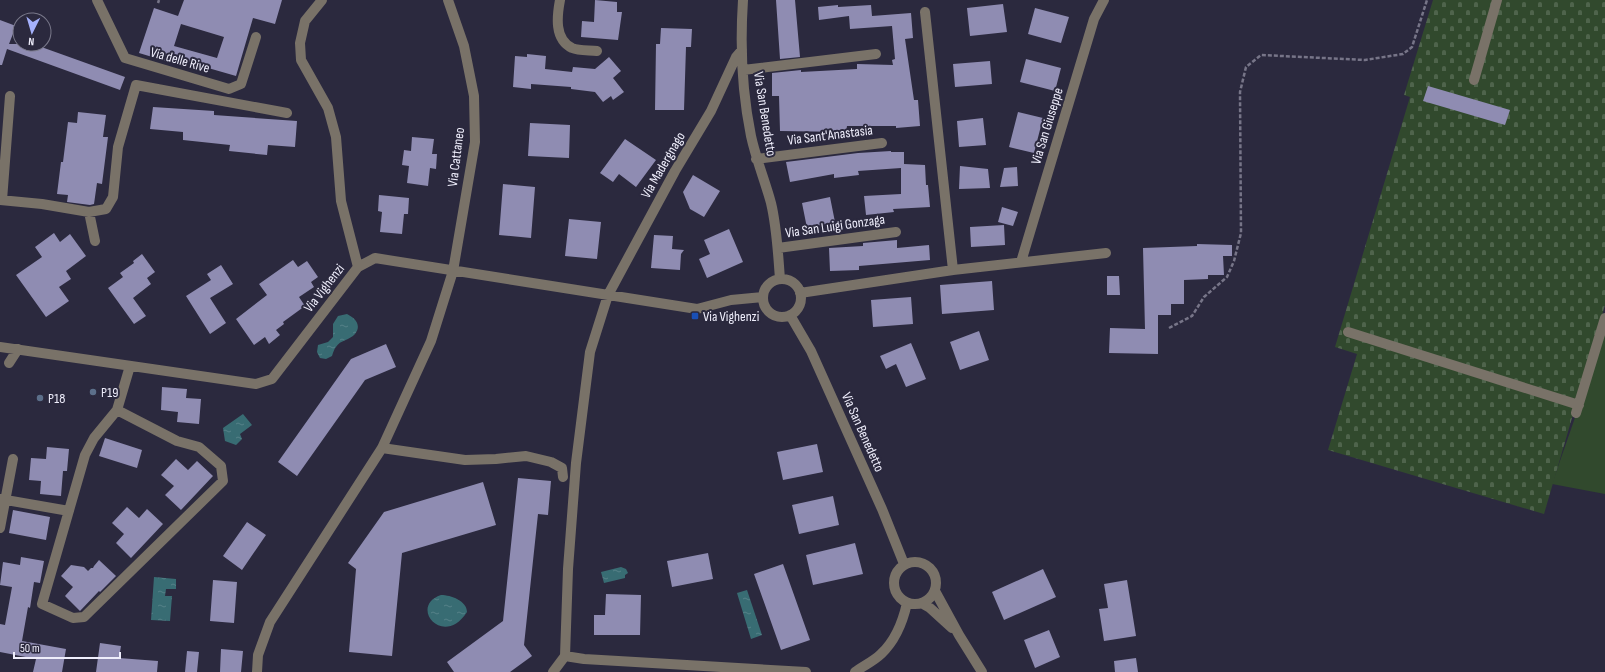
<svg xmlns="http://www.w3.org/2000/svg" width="1605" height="672" font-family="'Sofia Sans Condensed',sans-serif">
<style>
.green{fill:#31492d}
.cemetery{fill:url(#cemetery-stones)}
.water{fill:url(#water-ripples)}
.building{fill:#8f8cb2;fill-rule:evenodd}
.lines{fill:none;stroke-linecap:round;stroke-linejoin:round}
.path{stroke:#777588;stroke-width:2.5;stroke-dasharray:4 2;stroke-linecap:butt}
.minor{stroke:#797268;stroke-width:10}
.transit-dot{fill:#1a4fb4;stroke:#2b293e;stroke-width:1.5}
.service-dot{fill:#5c6f8a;stroke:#2b293e;stroke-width:1.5}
.labels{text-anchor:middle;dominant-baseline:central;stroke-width:4;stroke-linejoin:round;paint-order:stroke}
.street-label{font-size:14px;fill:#efeefc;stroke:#2b293e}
.poi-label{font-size:14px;fill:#efeefc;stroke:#2b293e;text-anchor:start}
</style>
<defs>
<pattern id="cemetery-stones" width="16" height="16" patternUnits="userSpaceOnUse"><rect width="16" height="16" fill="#31492d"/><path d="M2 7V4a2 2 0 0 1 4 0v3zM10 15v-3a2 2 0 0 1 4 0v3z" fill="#4f644c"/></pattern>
<pattern id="water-ripples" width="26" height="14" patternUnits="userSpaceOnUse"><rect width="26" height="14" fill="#386c73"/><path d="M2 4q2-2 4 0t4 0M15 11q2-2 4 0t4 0" fill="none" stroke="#558188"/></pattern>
</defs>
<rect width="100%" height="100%" fill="#2b293e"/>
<path class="green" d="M1605 331V494L1552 484Z"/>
<path class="cemetery" d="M1433 0H1605V305L1544 514 1328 450 1357 354 1335 347 1410 97 1404 95Z"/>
<path class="water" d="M347 314C355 318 362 325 355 334 350 340 340 340 336 347 334 349 333 353 332 356L326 359 320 358 317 352 318 345 328 342 333 337V324L338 316Z
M243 414 252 425 240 434 242 439 236 445 225 441 223 428Z
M621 567 626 569 628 573 625 575V578L604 583 601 572Z
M154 577 176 579V589H166L165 596H172L170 621 151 620Z
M747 590 762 635 751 639 737 593Z
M441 595C451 595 467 601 467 612 443 649 408 606 441 595Z"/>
<path class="building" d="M184 0H282L275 24 253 18 236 76 170 57 169 62 139 53 154 8 178 16ZM181 24 224 37 217 58 174 46Z
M595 0 617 2V12H622L618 40 581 37 582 21 594 22Z
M776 0H795L800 57 780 59Z
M1003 4 1007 32 970 36 967 8Z
M838 5V7L871 5 872 16 911 13 913 38 905 39 914 100H918L920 126 896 128V126H847L846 132 780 131 779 96H772V73L801 70V72L857 69V64L893 65 892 60 895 59 892 26 850 29 849 16 819 20 818 7Z
M1035 8 1069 17 1061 43 1028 34Z
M0 20 16 26 9 44H33L125 77 120 90 7 49 2 65H0Z
M661 28 692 29 691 47H686L684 110H655L656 44H660Z
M527 54 546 56 545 69 572 72 573 67 595 69 609 57 621 71 613 78 624 92 613 100 611 96 603 102 595 92 571 89V87L531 84V89L513 87 515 56 527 57Z
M1026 59 1061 68 1055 91 1020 82Z
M990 61 992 84 955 87 953 64Z
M1428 86 1510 110 1505 125 1423 101Z
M153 107 214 111V115L297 121 295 147 268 145 267 155 229 151 230 145 183 140V132L150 129Z
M78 112 106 115 103 137H108L102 184 97 183 94 204 90 205 67 202 68 195 57 194 61 162H63L68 122 77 123Z
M1018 112 1043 118 1034 153 1009 147Z
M983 118 986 145 959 147 957 121Z
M530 123 570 125 569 158 528 156Z
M412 137 434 139 432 154H437L436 169 430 168 428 186 407 183 409 166 402 165 404 150 411 151Z
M625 139 656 160 636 187 619 174 613 182 600 173Z
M891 151V152H904V164L925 165 926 185H928L930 207 893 209 894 212 866 215 864 196 901 194V168L858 171 859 175 834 178V174L790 182 786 162 858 153Z
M960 166 988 169 990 188 959 189Z
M1017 167 1018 186 1000 187 1004 168Z
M693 175 720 191 704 217 690 209 683 192Z
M503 184 535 187 531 238 499 235Z
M379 195 409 198 408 214H404L402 234 380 232 382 212 378 211Z
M830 197 835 222 807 228 802 203Z
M1002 207 1018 212 1013 226 998 222Z
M569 219 601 222 597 259 565 256Z
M1004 225 1005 245 971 247 970 227Z
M729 229 743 262 707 278 699 259 710 254 704 240Z
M54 233 60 242 70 234 86 256 66 271 71 279 59 287 69 301 46 317 16 275 42 257 35 247Z
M654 235 673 236 672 249 684 250 681 254 680 270 651 268Z
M897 240V248L929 245 930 260 859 266V270L830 271 829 248 863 246V243Z
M1197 244 1232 245V256H1223L1224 275H1208V279L1184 280V304H1171V315H1158V354L1109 353 1110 328 1145 329 1143 248 1197 246Z
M142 254 155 272 147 278 151 284 133 298 146 316 134 324 108 288 123 277 120 273 134 263 133 261Z
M293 260 298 267 307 261 318 277 311 282 314 287 299 297 305 306 283 322 284 324 276 330 280 335 269 344 265 337 254 345 236 319 267 295 259 284Z
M221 265 233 284 210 298 226 323 210 334 186 296 211 280 207 274Z
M1107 276H1119L1120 295H1107Z
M992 281 994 310 942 314 940 285Z
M911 297 913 324 873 327 871 300Z
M979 331 989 360 960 370 950 342Z
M911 343 926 379 906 387 896 364 886 369 880 356Z
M386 344 396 367 365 380 297 476 278 462 351 359Z
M162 387 187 389 186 398 201 399 199 424 177 422 178 412 161 410Z
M105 438 142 450 137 468 99 456Z
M817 444 823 472 783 480 777 452Z
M47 447 69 449 67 471H63L61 496 40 494 41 481 29 480 31 458 46 459Z
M176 459 188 470 197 461 213 476 181 510 165 495 174 486 161 475Z
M518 478 551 481 548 515 538 514 524 645 532 656 510 672H454L447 662 503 621Z
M483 482 496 525 402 553 392 656 349 652 356 569 348 563 384 512Z
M833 496 839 525 799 534 792 505Z
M127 507 139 518 147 509 163 524 131 558 116 543 124 534 112 523Z
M13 510 50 517 46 540 9 533Z
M247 522 266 535 242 570 223 556Z
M855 543 863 574 813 585 806 555Z
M708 553 713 579 672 587 667 561Z
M21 557 44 561 40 583 34 582 30 608 28 607 22 641 66 649 62 672H33L36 659 0 652V624L5 625 12 587 0 585 3 562 20 565Z
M99 560 116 576 100 592 99 591 80 611 65 596 73 587 61 576 71 565 84 567 88 571 91 568H93L94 566Z
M783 564 810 640 781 650 754 574Z
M1043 569 1056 597 1004 620 992 592Z
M213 580 237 582 234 623 210 621Z
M1127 580 1136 636 1104 641 1099 609 1108 608 1104 584Z
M606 594 641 595 640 635H594V615H605Z
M1049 630 1060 657 1035 668 1024 640Z
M100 643 121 646 119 658 158 661 157 672H96Z
M221 649 243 651 241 672H220Z
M187 651 199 652 197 672H185Z
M1136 658 1138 672H1115L1114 661Z"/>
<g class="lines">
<path class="path" d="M158 3 159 0
M1169 328 1192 316 1204 297 1227 277 1234 261 1241 233 1240 92 1246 67 1261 55 1365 60 1403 54 1412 47 1427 0"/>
<path class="minor" d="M97 0 125 58 229 89 241 84 256 37
M322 0 305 21 300 43 301 60 328 108 336 137 341 201 358 267
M560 0C557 16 554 39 572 48 579 51 590 50 597 51
M743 0C740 45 742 92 751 136 756 159 765 181 771 203 777 228 778 254 780 279
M925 12 953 270
M743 70 876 54
M1474 80 1497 0
M756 159 882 143
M0 200 42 204 89 212 106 209 113 197 118 147 136 85 287 113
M2 200 10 96
M89 212 95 241
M778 248 896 232
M1021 262 1094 19 1104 0
M763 298a19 19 0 1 1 38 0a19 19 0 1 1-38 0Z
M800 293 953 270 1106 253
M790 315 811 351 882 509 904 564
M1348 332 1579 405
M0 347 256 384 272 379 358 267 375 258 697 309 731 300 763 297
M9 363 18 349
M117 410 177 441 199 447 221 466 223 481 84 617 73 618 42 604 85 455 94 438 117 410 130 366
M1576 413 1605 318
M382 448 465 460 496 459 526 456 551 462 562 468 563 477
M0 499 69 511
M0 528 13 459
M894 583a21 21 0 1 1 42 0a21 21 0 1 1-42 0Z
M935 591 959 635 982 672
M923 604 930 608 952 628
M565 656 584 659 806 672
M257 672 258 655 270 622 382 448 431 341 453 271 475 142 474 96 464 46 448 0
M553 672 565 656 568 569 576 463 590 352 608 295 675 171 711 111 736 57 742 50
M855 672C863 666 874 661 881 654 895 641 903 621 907 603"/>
</g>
<rect class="transit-dot" x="691" y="312" width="8" height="8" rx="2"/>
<g class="service-dot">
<circle cx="93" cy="392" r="4"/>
<circle cx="40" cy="398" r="4"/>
</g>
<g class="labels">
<g class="street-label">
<text transform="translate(180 60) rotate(16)">Via delle Rive</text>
<text transform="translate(765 114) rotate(81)">Via San Benedetto</text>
<text transform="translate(1047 126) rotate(-73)">Via San Giuseppe</text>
<text transform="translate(830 135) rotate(-7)">Via Sant'Anastasia</text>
<text transform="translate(456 157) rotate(-83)">Via Cattaneo</text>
<text transform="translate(663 165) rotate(-60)">Via Madergnago</text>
<text transform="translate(835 226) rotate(-8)">Via San Luigi Gonzaga</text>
<text transform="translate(324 288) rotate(-52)">Via Vighenzi</text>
<text transform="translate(863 432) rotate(66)">Via San Benedetto</text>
</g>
<g class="poi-label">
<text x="703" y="316">Via Vighenzi</text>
<text x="101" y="392">P19</text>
<text x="48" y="398">P18</text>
</g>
</g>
<g transform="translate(32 32) rotate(185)"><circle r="19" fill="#2b293e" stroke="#79788a"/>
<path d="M0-3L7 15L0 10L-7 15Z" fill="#a5b1fc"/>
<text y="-6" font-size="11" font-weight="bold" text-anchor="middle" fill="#efeefc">N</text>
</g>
<path d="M14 652v6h106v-6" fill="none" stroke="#efeefc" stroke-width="2"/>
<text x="20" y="652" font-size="12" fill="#efeefc" stroke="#2b293e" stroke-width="3" paint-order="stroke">50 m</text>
</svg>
